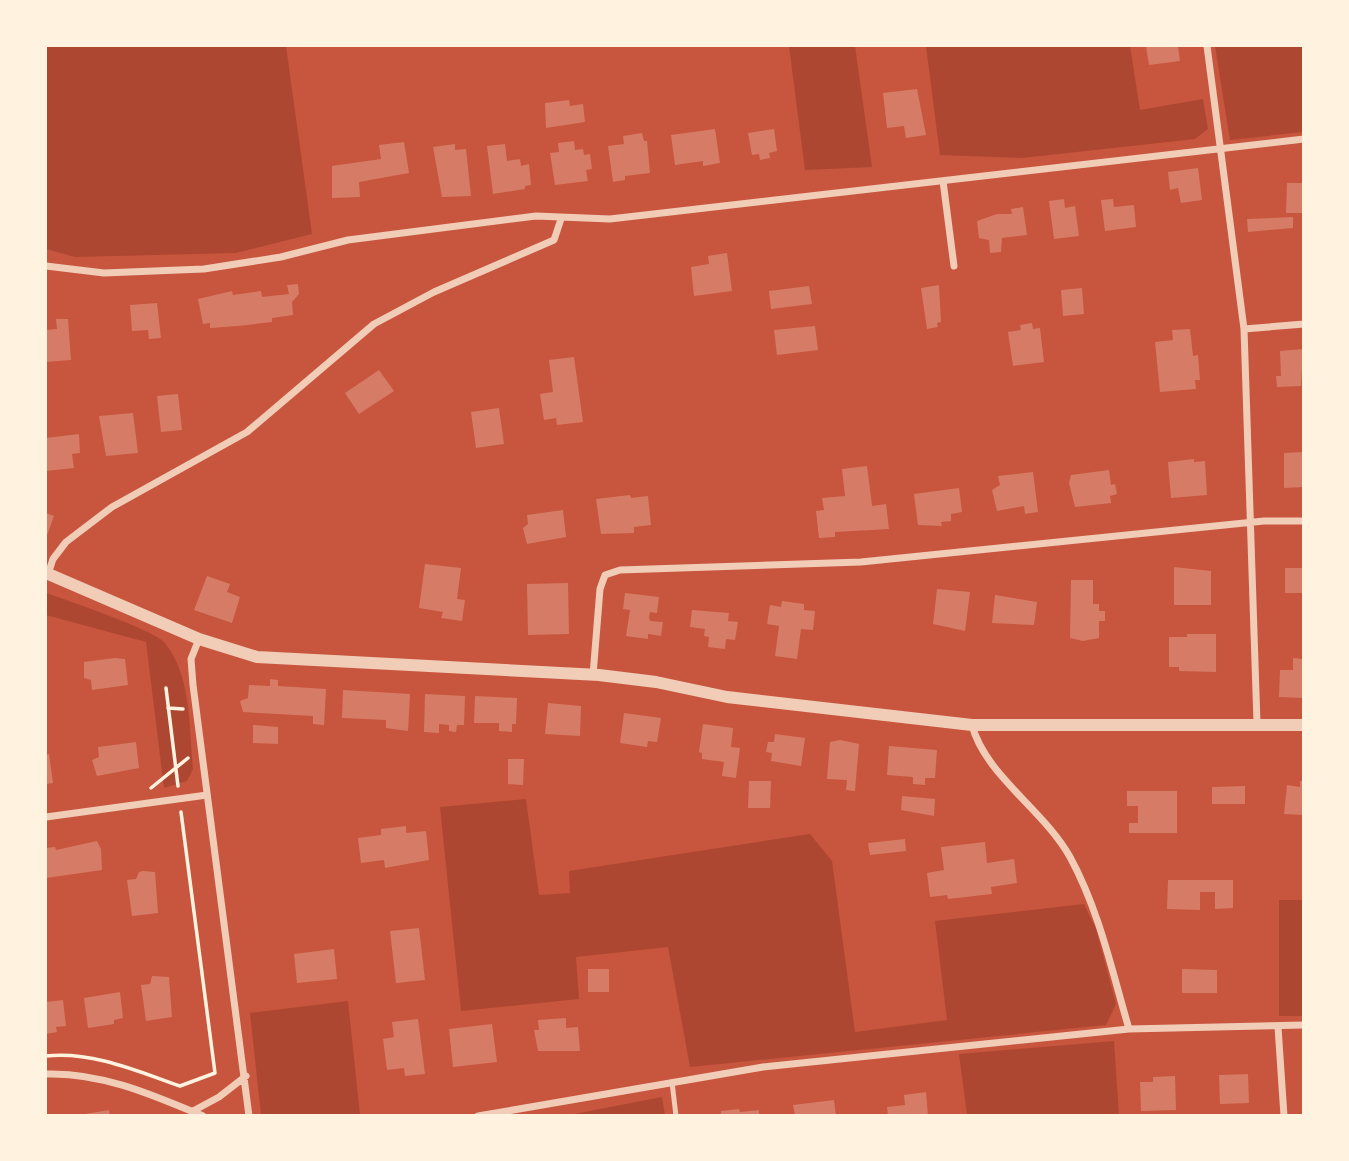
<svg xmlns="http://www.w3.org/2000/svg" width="1349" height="1161" font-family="'Titillium Web',sans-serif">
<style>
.green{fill:#ae4732}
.building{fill:#d67c66}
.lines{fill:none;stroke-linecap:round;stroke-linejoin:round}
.path{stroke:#fff3e0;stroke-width:3.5}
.service{stroke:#f1ccb7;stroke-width:5}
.minor{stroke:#f1ccb7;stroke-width:7}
.tertiary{stroke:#f1ccb7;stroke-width:12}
</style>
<rect width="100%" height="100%" fill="#c8553d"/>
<path class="green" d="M46 46H286L312 234 236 253 75 257 46 249Z
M789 46H855L872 167 805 170Z
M926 46H1130L1140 110 1203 99 1208 129 1195 139 1022 158 940 155Z
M1215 46H1303V132L1230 140Z
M46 593C66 600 155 630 165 643 192 677 189 728 193 769L187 781 164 788 146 642 46 615Z
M526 799 539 895 570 893 569 871 810 834 832 861 855 1032 947 1020 935 921 1084 904 1096 929 1116 1004 1106 1025 690 1067 668 947 576 957 579 999 461 1011 440 807Z
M1279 900H1303V1016H1279Z
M348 1001 360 1115H261L250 1013Z
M1114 1041 1119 1115H967L959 1054Z
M662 1097 665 1115H569Z"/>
<path class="building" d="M1146 46H1178L1180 61 1149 65Z
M917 89 926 135 906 138 904 126 887 128 883 93Z
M569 100 570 106 583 104 585 122 546 128 545 103Z
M715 129 720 163 703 166V161L675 165 671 135Z
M774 129 777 151 769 153 770 158 760 160 759 154 752 155 748 133Z
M642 133 644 141H647L650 173 625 176V180L613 182 608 146 624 144 623 136Z
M574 141 575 150 583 149 584 155 590 154 592 169 586 170 588 181 555 185 550 153 559 152 558 143Z
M404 142 409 173 359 182 360 197 332 198V166L381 159 379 145Z
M455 144V150L466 149 471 196 442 197 433 147Z
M505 144 507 161 520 159 521 166 529 164 531 185 525 186V189L493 194 487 146Z
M1198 168 1202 200 1181 203 1178 188 1170 190 1168 172Z
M1287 183H1303V213H1286Z
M1064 199 1065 208 1075 206 1079 236 1054 239 1049 201Z
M1113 199 1114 207 1134 205 1136 227 1105 231 1101 200Z
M1023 207 1027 235 1002 238 1001 252 990 253 989 240 979 238 977 221 997 214H1012L1011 209Z
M1293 217V228L1248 232 1247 219Z
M727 253 732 291 694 296 691 267 709 264 708 256Z
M298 284 299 294 292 302 293 315 272 318V322L238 326 210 328V323L203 324 198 299 232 291 233 295 261 291 262 297 289 294 287 285Z
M939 285 941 322 937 323 938 327 927 329 921 288Z
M809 286 812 304 771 309 769 291Z
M1082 288 1084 314 1063 316 1061 290Z
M157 303 161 338 149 339 148 330 132 331 130 305Z
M56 319H68L71 360 46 362V330L57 329Z
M1032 323 1033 329 1040 328 1044 362 1013 366 1008 332 1021 330 1020 325Z
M815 326 818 350 777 355 774 330Z
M1190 329 1193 356 1198 355 1200 380H1195L1196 389 1160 392 1155 342 1173 340 1172 330Z
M1303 349 1301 386 1277 387 1276 376H1281L1280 351Z
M574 357 583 422 557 425 556 418 544 420 540 394 553 392 549 360Z
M379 370 394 391 359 414 345 393Z
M178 394 182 430 161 432 157 396Z
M499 408 504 444 476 448 471 412Z
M133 413 138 453 106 456 99 416Z
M79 434 80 453 72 454 74 468 46 471V438Z
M1303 452V487L1284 488V453Z
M1194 459V462L1205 461 1207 495 1171 498 1168 462Z
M867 466 872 506 886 504 889 529 835 532V537L819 538 816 511 824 510 822 498 845 496 842 469Z
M1109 470 1111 485 1115 484 1117 494 1110 496 1111 503 1075 507 1069 483 1071 475Z
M1033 472 1038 512 1025 514 1024 506 997 511 992 490 1000 485 998 476Z
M959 488 962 512 951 514V521L941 522 942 526 918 525 914 494Z
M630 495 631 498 648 496 651 525 634 527V533L601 534 596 499Z
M563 510 566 537 527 544 523 528 528 524 527 515Z
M46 513 54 516 46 538Z
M425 564 461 568 457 599 465 600 462 621 441 618 443 612 419 608Z
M1174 567 1211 571V605H1174Z
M1285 568H1303V593H1285Z
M207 576 230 584 227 592 240 597 232 623 194 610Z
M1071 580H1093V604H1099V611H1105V621H1099V638L1083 641 1070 638Z
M568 583 569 634 528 635 527 584Z
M937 589 970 592 965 631 933 624Z
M625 593 659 597 657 613 650 612 649 617 650 621 663 622 661 636 648 634V639L626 636 630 610 623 609Z
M995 595 1037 602 1034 625 992 623Z
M782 601 804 604V610L815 611 813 630 801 629 797 659 775 656 779 626 767 624 770 605 781 607Z
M692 610 729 613 728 621 738 622 735 640 726 639 725 649 708 647 709 637 704 636 705 629 690 627Z
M1187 634H1216V672L1179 671V667H1169V637H1187Z
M115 658 125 659 128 685 92 690 91 680 84 678V662Z
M1293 658 1303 659V698L1279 697 1280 670H1293Z
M270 679 278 680V686L326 689 324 725 313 724V716L243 712 240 701 248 698 249 685 270 686Z
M343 690 410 694 408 731 386 728V720L342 718Z
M425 694 465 696 464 725H457L456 732 449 731V725L439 724V733L424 732Z
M475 696 517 698 516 724H512V732L499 731V723H474Z
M548 703 581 706 580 736 545 734Z
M624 713 661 718 657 742 648 741 647 747 620 743Z
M703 724 733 728 731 747 740 748 736 778 722 776 724 762 702 759V753L699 752Z
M253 725 278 727V744L253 743Z
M775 734 805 738 801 766 771 761 772 753 766 752 768 742H774Z
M840 740 859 744 855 791 846 790 847 780 827 779 830 742Z
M136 742 139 768 97 776 92 760 99 757 98 747Z
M889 746 937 750 935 778H925V785L913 784V777L887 775Z
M49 754 53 783 46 784V755Z
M508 759H524L523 785 508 784Z
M749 781H771L770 808H748Z
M1300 781H1303V815L1284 814 1287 785 1300 787Z
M1245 786V804H1212V787Z
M1127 791H1177V833H1129V823H1138V806H1127Z
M902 796 935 799 934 816 901 810Z
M406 826V833L426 831 429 860 385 868 384 860 361 863 358 838 381 835V829Z
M905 839 906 851 870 855 868 843Z
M97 841 101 849 102 870 46 878V848L55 847 56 850Z
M985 842 987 863 1014 859 1017 883 991 887 992 894 948 899 947 895 930 897 927 873 944 870 941 847Z
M143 871 155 872 158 913 132 916 127 880 136 879 139 872Z
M1168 880H1233V908L1215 909V892H1200V910L1167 909Z
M419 928 425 980 396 983 390 931Z
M334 949 337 979 297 983 294 954Z
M588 969H609V992H588Z
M1182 969 1217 970V993H1182Z
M152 976 169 977 172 1017 146 1021 141 985 150 984Z
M120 992 123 1018 114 1020V1024L88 1028 84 998Z
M63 1000 66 1026 56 1027 57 1032 46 1034V1002Z
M566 1018V1028L578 1027 580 1051H538L534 1030H539L538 1020Z
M418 1019 425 1074 405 1076 404 1068 387 1070 383 1039 394 1037 392 1022Z
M492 1024 497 1062 453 1067 449 1029Z
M1248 1074 1249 1103 1220 1104 1219 1075Z
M1175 1076 1176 1110 1141 1111 1140 1082H1153V1077Z
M926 1092 928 1116H888L887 1107 905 1105 904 1095Z
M834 1100 836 1116H795L793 1105Z
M739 1109 740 1112 759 1110V1116H721V1111Z
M109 1110 110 1116H85V1114Z"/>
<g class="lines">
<path class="path" d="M166 688 178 786
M168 708 183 709
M151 788 188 758
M46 1056C92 1051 137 1071 180 1086L215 1073 181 812"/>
<path class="service" d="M672 1082 676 1116"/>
<path class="minor" d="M1207 46 1244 329 1257 723
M943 181 954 266
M46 266 104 273 204 269 281 257 348 240 536 216 610 219 1304 139
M1244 329 1304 324
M48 574 53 559 66 542 112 507 247 432 374 324 434 292 554 240 561 219
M199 639 191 659 193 685 249 1116
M593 675 600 589 605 575 620 570 861 562 1264 521H1304
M972 725C985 775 1044 810 1070 857 1099 910 1112 971 1129 1029
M46 817 207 795
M1278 1027 1284 1116
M46 1074C101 1072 153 1095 203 1116
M193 1111 219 1097 246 1076
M478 1116 763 1067 1129 1029 1304 1025"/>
<path class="tertiary" d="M46 573 199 639 257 657 599 675 656 682 727 697 972 725H1304"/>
</g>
<rect width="1349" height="1161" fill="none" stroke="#fff3e0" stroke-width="94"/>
</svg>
